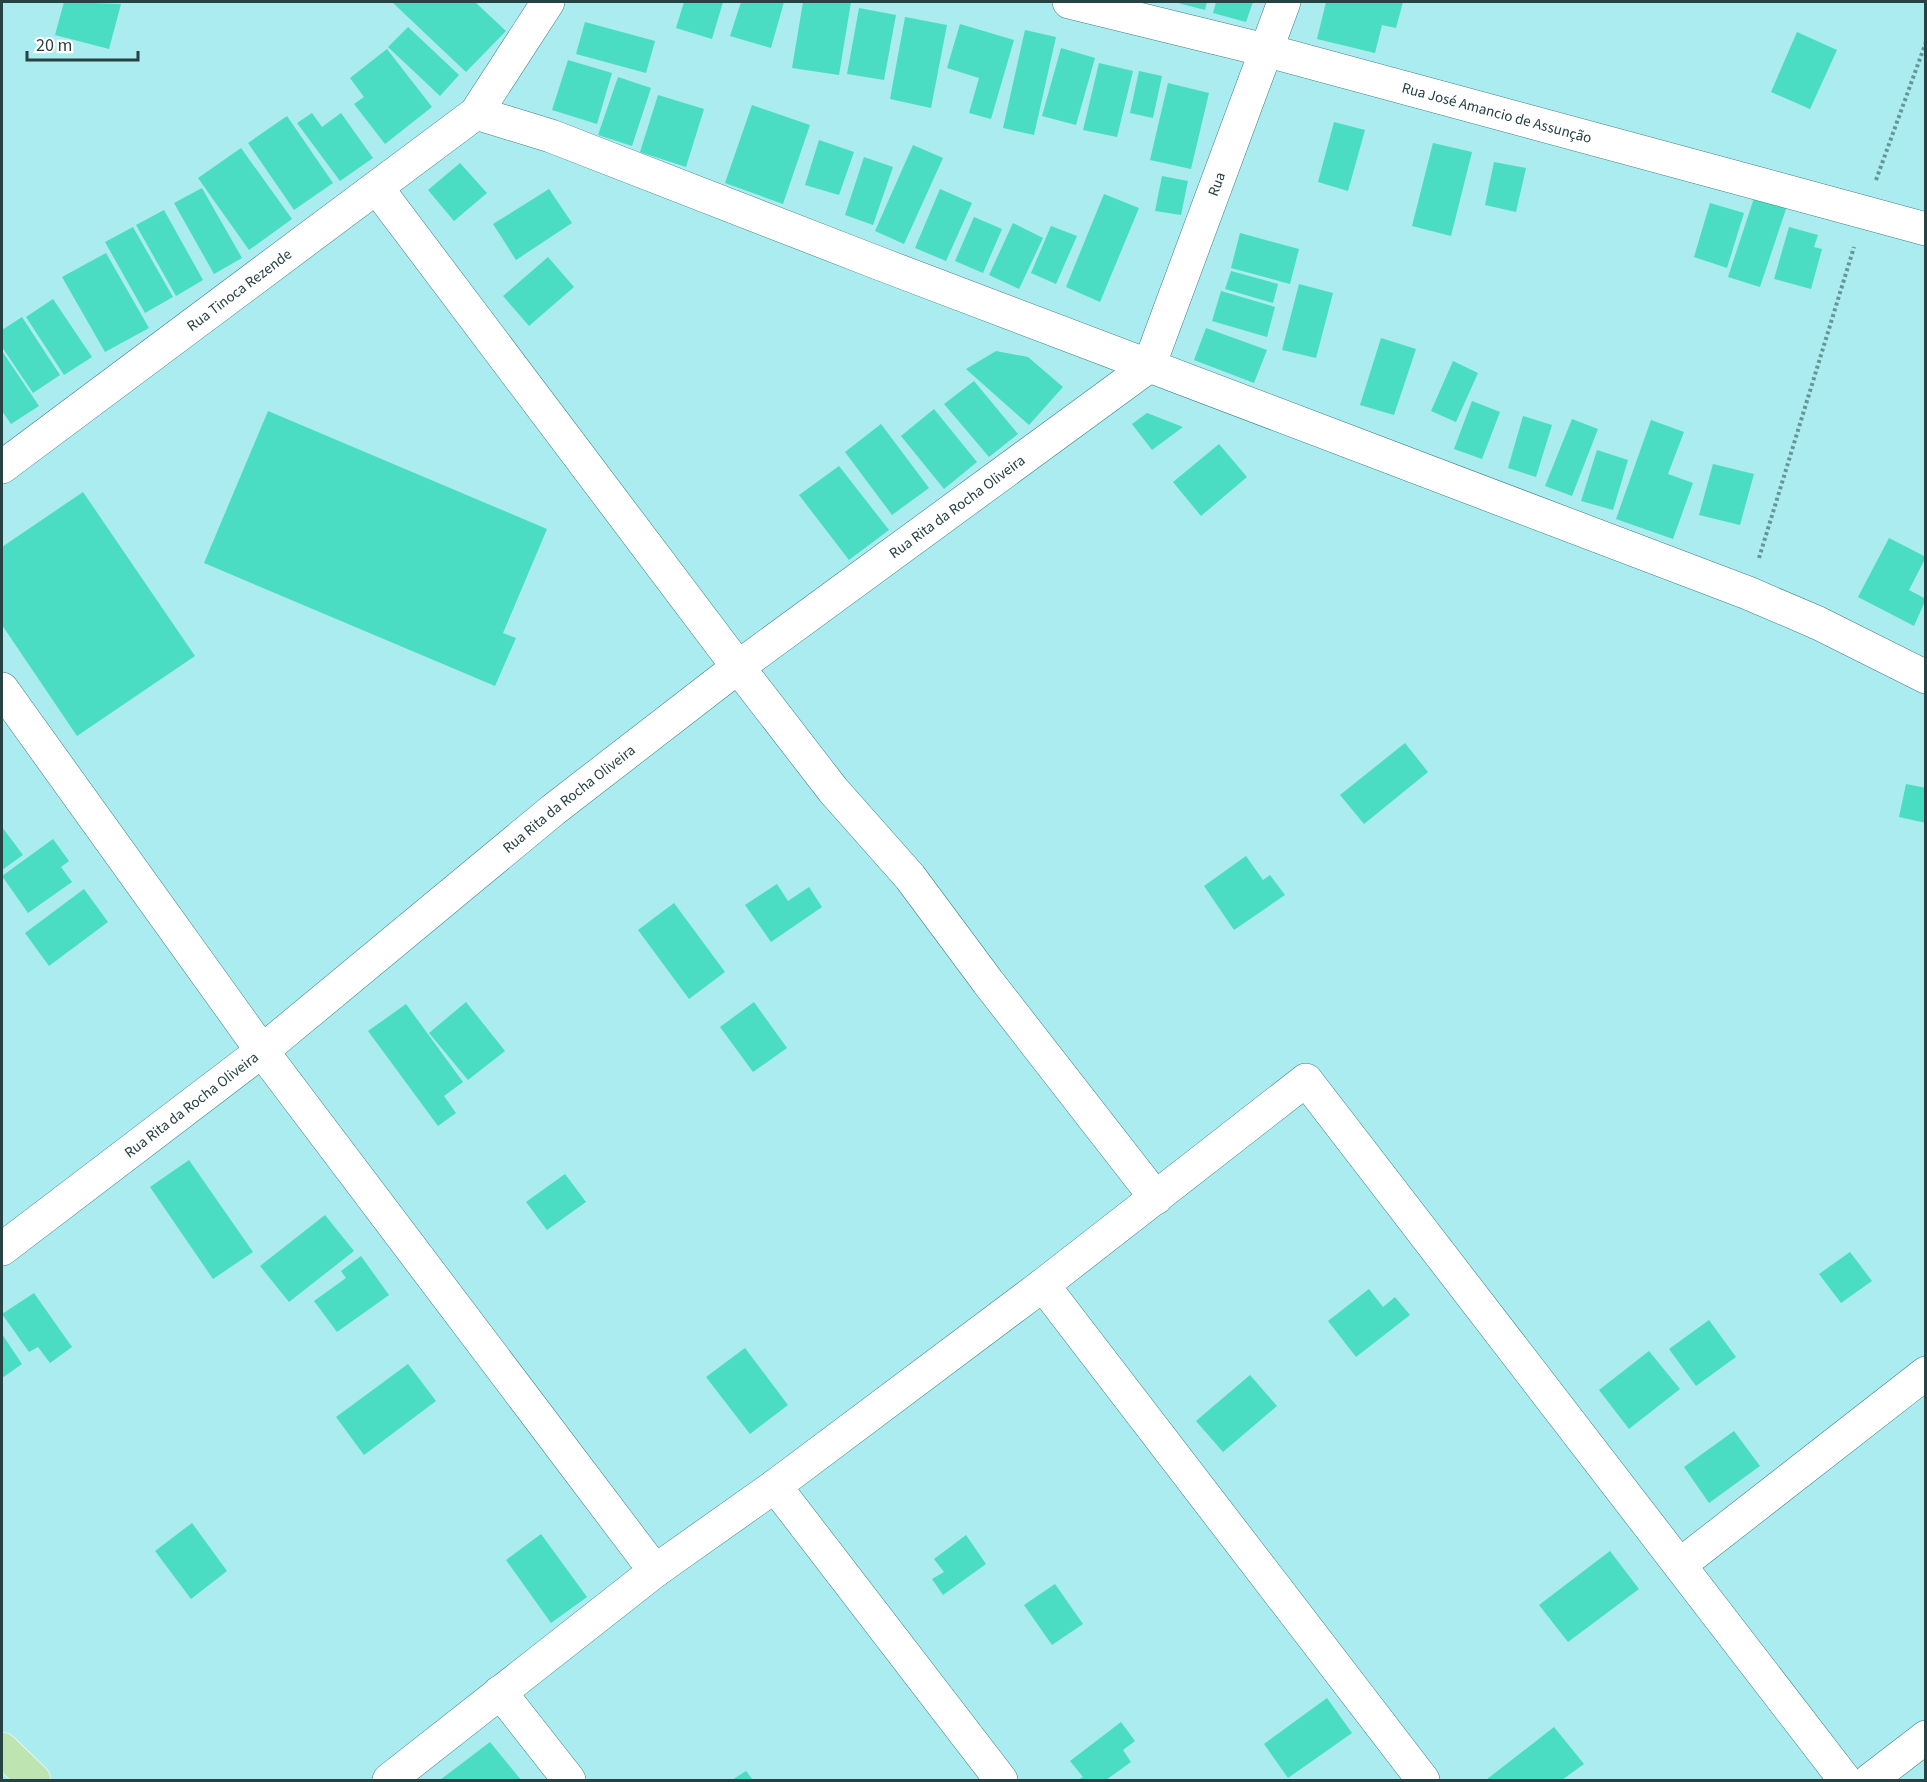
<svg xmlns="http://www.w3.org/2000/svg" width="1927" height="1782" font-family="'Source Sans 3',sans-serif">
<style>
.building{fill:#4addc3}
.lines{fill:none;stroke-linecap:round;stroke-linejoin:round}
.minor-casing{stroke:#3e7f81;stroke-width:34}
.primary-casing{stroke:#fff;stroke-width:34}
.path{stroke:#669597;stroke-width:4;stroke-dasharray:3 3;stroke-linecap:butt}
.minor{stroke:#fff;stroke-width:33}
.primary{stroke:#bee4b2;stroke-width:33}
.labels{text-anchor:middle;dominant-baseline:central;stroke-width:6;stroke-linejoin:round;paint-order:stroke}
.street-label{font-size:15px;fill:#264243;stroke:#fff}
</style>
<rect width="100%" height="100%" fill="#aaecef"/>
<path class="building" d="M64 2 121 4 109 49 55 35Z
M392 2H475L506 31 466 72Z
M684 2H723L712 39 676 28Z
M741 2H784L771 48 730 36Z
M803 2H851L839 75 792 68Z
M1174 2H1207L1205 10Z
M1216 2H1253L1246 22 1213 13Z
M1326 2H1403L1396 28 1382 25 1375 53 1317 39Z
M859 8 896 15 884 80 847 74Z
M905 17 947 25 931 108 890 99Z
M585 22 655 41 646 73 576 54Z
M960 24 1014 40 991 119 969 113 979 78 947 68Z
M408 27 459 75 440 96 388 47Z
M1025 30 1056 37 1034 135 1003 128Z
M1797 32 1837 50 1810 109 1771 92Z
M1061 48 1095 58 1076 125 1042 116Z
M387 49 432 107 385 144 354 104 364 97 350 78Z
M568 60 612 73 597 124 552 110Z
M1099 63 1133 71 1117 137 1083 130Z
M1139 71 1162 76 1153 118 1130 113Z
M618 77 651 88 632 146 598 135Z
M1168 83 1209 93 1191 169 1150 160Z
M658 95 704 109 686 167 640 152Z
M752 105 810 125 783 204 725 183Z
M312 113 322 127 341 113 373 158 340 181 297 123Z
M287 116 333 183 294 210 248 143Z
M1334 122 1365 130 1348 191 1318 182Z
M819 140 854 152 839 195 805 185Z
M1433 143 1472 152 1451 236 1412 226Z
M913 145 943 158 904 244 875 231Z
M241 148 292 219 249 250 198 178Z
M864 157 893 167 873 225 845 215Z
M1494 162 1526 168 1516 212 1485 205Z
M460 163 487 193 454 221 428 190Z
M1162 176 1188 181 1181 215 1155 211Z
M202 188 242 258 214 274 174 203Z
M549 189 572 223 516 260 493 224Z
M940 189 972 203 946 261 915 248Z
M1104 194 1139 208 1100 302 1066 287Z
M1755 195 1787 206 1760 287 1728 277Z
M1710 203 1744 213 1727 268 1694 257Z
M164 210 203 280 176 296 136 225Z
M974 217 1002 229 983 273 955 261Z
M1013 223 1043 238 1019 289 989 275Z
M1051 226 1077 236 1056 284 1031 273Z
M133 227 173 297 145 313 105 242Z
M1789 227 1818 235 1814 247 1822 249 1811 289 1774 279Z
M1240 233 1299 249 1290 284 1231 268Z
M106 253 149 328 105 352 62 277Z
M548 257 574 287 529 326 503 296Z
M1231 271 1278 284 1273 303 1225 289Z
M1299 284 1333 293 1316 358 1282 350Z
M1221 291 1275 307 1267 337 1212 321Z
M53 299 92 357 64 375 26 317Z
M22 317 60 375 33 393 2 347V330Z
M1206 328 1267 350 1254 383 1194 360Z
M1381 338 1416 349 1394 415 1360 405Z
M2 351 39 406 11 424 2 411Z
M996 351 1028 357 1063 387 1029 425 966 369Z
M1453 361 1478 373 1456 422 1431 411Z
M974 381 1018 434 989 457 944 404Z
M1472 401 1500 412 1482 459 1454 449Z
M934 409 977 462 944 489 901 436Z
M268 411 547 529 503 633 516 638 495 686 204 563Z
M1147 413 1183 427 1152 450 1132 424Z
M1523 416 1552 425 1536 477 1508 468Z
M1572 419 1598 429 1572 496 1545 486Z
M1651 420 1684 432 1668 474 1693 483 1673 539 1616 519Z
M881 424 929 488 892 515 845 452Z
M1219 444 1247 477 1201 516 1173 482Z
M1597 450 1628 460 1613 510 1581 501Z
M1713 464 1754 474 1740 525 1699 515Z
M839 466 889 530 849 560 799 495Z
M83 492 195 656 77 736 2 625V547Z
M1889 538 1926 557 1909 590 1926 599 1914 626 1858 597Z
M1405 743 1428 772 1364 824 1340 795Z
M1906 784 1926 788V823L1899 817Z
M2 827 23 855 2 870Z
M53 839 69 861 61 867 72 882 28 913 2 876Z
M1246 856 1263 880 1270 875 1285 895 1234 930 1204 886Z
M777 884 788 901 809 887 822 907 771 942 745 905Z
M84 889 108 922 49 966 25 933Z
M674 903 725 972 689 999 638 930Z
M466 1002 505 1051 468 1080 429 1033Z
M754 1002 787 1048 753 1072 720 1027Z
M406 1004 463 1082 444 1096 456 1113 438 1126 368 1031Z
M189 1160 253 1252 213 1279 150 1187Z
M565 1174 586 1202 547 1230 526 1202Z
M325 1215 354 1251 289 1302 260 1266Z
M1850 1252 1872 1281 1841 1303 1819 1274Z
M361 1256 389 1295 337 1332 314 1301 346 1278 341 1271Z
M1369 1289 1383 1307 1395 1297 1410 1315 1356 1357 1328 1321Z
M34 1293 72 1347 50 1363 38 1347 29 1352 2 1314Z
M1709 1320 1736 1357 1696 1386 1669 1349Z
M2 1334 22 1364 2 1378Z
M745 1348 788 1405 750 1434 706 1377Z
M1649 1351 1680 1389 1629 1429 1599 1390Z
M408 1364 436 1401 364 1455 336 1417Z
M1250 1375 1277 1406 1223 1452 1196 1421Z
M1734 1431 1760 1466 1709 1503 1684 1467Z
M192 1523 227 1571 191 1599 155 1551Z
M541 1534 587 1597 551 1623 506 1560Z
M966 1535 986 1564 943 1595 932 1579 944 1572 934 1559Z
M1610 1551 1639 1589 1568 1642 1539 1605Z
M1055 1584 1083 1624 1052 1645 1024 1605Z
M1327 1698 1352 1733 1288 1778 1264 1744Z
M1121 1722 1135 1741 1123 1750 1131 1762 1106 1780H1078L1083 1777 1070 1761Z
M1554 1727 1584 1764 1562 1780H1486Z
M490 1742 521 1780H440Z
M746 1771 753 1780H732Z"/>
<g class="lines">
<defs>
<g id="minor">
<path id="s1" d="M1069 2 1265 50 1926 229"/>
<path d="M476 113 551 136 878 263 1748 593 1818 623 1926 677"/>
<path d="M377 188 738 667 833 790 910 877 988 982 1156 1198"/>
<path id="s2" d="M2 467 476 113 548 2"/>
<path d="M2 689 262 1051 655 1571"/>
<path id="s3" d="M2 1249 262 1051 553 810 738 667 1149 366 1284 2"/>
<path d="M1043 1285 1423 1780"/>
<path d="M775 1486 1001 1780"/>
<path d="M1681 1564 1926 1373"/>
<path d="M500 1692 569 1780"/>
<path d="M389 1780 655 1571 775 1486 1043 1285 1306 1080 1845 1780"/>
<path d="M1870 1780 1926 1737"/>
</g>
<path id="primary" d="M2 1749 34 1780"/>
</defs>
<use href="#minor" class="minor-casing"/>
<use href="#primary" class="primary-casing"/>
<path class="path" d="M1876 180 1926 42
M1759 558 1854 247"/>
<use href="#minor" class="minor"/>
<use href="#primary" class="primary"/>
</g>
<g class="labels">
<g class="street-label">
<text stroke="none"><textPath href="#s1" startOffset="442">Rua José Amancio de Assunção</textPath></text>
<text stroke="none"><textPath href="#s3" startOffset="1642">Rua</textPath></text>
<text stroke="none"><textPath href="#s2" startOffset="296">Rua Tinoca Rezende</textPath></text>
<text stroke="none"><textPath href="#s3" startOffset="1210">Rua Rita da Rocha Oliveira</textPath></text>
<text stroke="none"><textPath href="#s3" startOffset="724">Rua Rita da Rocha Oliveira</textPath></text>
<text stroke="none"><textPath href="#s3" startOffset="238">Rua Rita da Rocha Oliveira</textPath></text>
</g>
</g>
<rect width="1927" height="1782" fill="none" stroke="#264243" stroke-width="6"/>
<path d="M27 51v9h111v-9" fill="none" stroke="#264243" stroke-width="3"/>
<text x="36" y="51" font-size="18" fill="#264243" stroke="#ffffff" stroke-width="4.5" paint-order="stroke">20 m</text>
</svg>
